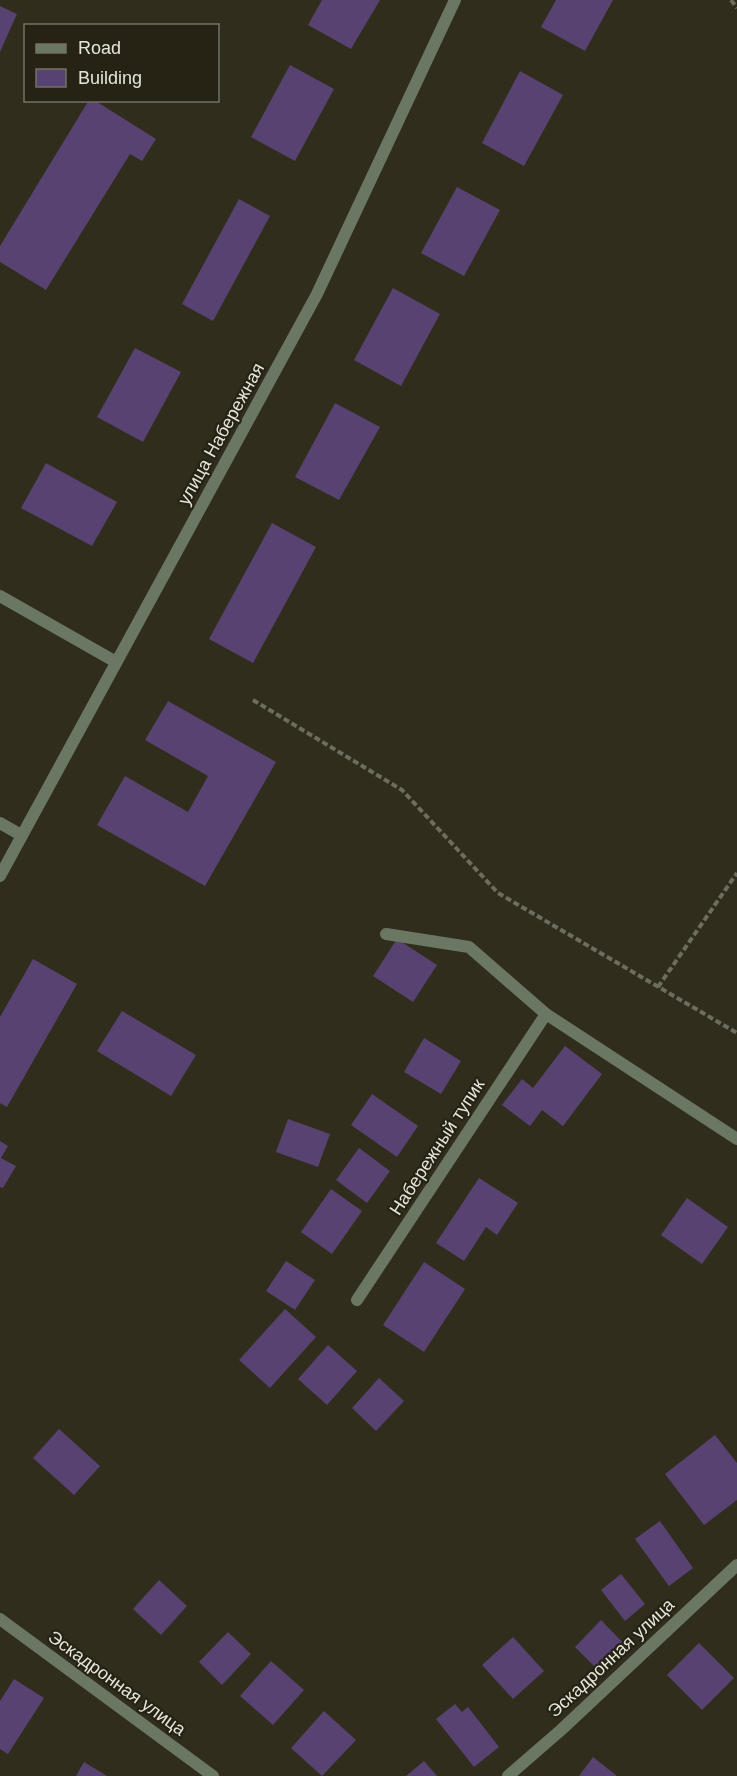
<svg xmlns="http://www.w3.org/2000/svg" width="737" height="1776" viewBox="0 0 737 1776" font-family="Arial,sans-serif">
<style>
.building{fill:#584271}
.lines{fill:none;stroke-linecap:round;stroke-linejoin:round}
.path{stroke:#6e6c5e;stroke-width:4;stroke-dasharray:6 3;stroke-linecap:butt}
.minor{stroke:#6a7762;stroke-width:12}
.labels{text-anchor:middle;stroke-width:4.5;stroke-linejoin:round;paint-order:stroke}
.street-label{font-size:18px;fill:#e6e5db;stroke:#262314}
</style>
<rect width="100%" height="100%" fill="#302d1d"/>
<path class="building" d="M322,0H380L351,49L308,25Z
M556,0H613L585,51L541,27Z
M0,6L17,14L0,52Z
M290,65L334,89L295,161L251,137Z
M520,71L563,95L524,166L482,143Z
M89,100H94L156,139L142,161L130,154L46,290L0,262V246Z
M457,187L500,210L464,276L421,253Z
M239,199L270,216L213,321L182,304Z
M393,288L440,314L401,386L354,360Z
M135,348L181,372L143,442L97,417Z
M335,403L380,427L339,500L295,477Z
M46,463L117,502L92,546L21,508Z
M272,523L316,547L253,663L209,639Z
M168,701L276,762L205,886L97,825L125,776L188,812L208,776L145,740Z
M397,939L437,965L413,1002L373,976Z
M33,959L77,984L7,1107L0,1103V1017Z
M122,1011L196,1055L171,1096L97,1051Z
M424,1038L461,1061L441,1094L404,1072Z
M565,1046L602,1074L563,1126L542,1110L530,1126L502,1105L522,1079L533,1088Z
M372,1094L418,1126L397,1157L351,1125Z
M288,1119L330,1134L318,1167L276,1152Z
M0,1141L8,1146L1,1158L16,1166L3,1188L0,1187Z
M359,1148L390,1171L367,1203L336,1180Z
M479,1178L518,1203L497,1235L486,1227L464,1261L436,1243Z
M331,1189L362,1211L332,1254L301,1232Z
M687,1198L728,1227L702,1264L661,1235Z
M286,1261L315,1280L295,1310L266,1291Z
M424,1262L465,1289L424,1352L383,1325Z
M285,1309L316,1337L270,1388L239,1360Z
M328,1345L357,1371L327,1405L298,1379Z
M379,1378L404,1401L376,1431L352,1408Z
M59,1429L100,1466L74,1495L33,1458Z
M715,1435L737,1463V1500L704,1525L665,1474Z
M660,1521L693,1568L669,1586L635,1539Z
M621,1574L645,1604L625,1621L601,1590Z
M159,1580L187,1606L161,1635L133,1609Z
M601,1620L627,1647L601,1673L575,1647Z
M228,1632L251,1654L222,1685L199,1662Z
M513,1637L544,1671L513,1699L482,1665Z
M699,1643L734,1678L702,1710L667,1675Z
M271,1661L304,1690L273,1725L240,1696Z
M14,1679L44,1698L8,1754L0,1749V1701Z
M455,1704L462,1712L468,1707L499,1747L474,1767L436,1719Z
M324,1711L356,1740L322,1776L291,1748Z
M593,1757L617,1776H579Z
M424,1761L437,1776H406Z
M84,1762L107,1776H76Z"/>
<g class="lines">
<path class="path" d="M731,0L737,8
M253,700L402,790L498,893L737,1033
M658,987L737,873"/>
<path class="minor" d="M0,596L116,662
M0,823L21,835
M0,876L317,294L455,0
M386,934L469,947L546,1014L737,1139
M357,1300L546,1014
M0,1619L213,1776
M508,1776L561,1730L737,1565"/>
</g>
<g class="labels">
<g class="street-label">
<text transform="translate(221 434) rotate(-61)" y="6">улица Набережная</text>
<text transform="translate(437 1147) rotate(-57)" y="6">Набережный тупик</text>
<text transform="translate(611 1658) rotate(-43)" y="6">Эскадронная улица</text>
<text transform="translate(117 1683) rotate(36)" y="6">Эскадронная улица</text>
</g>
</g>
<rect x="24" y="24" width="195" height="78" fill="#262314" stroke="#737164" stroke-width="1.5"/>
<rect x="36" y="44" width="30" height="9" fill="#6a7762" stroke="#737164" stroke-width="1.5"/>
<text x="78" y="54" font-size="18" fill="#e6e5db">Road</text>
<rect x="36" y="69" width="30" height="18" fill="#584271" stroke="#737164" stroke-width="1.5"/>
<text x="78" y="84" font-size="18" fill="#e6e5db">Building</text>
</svg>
